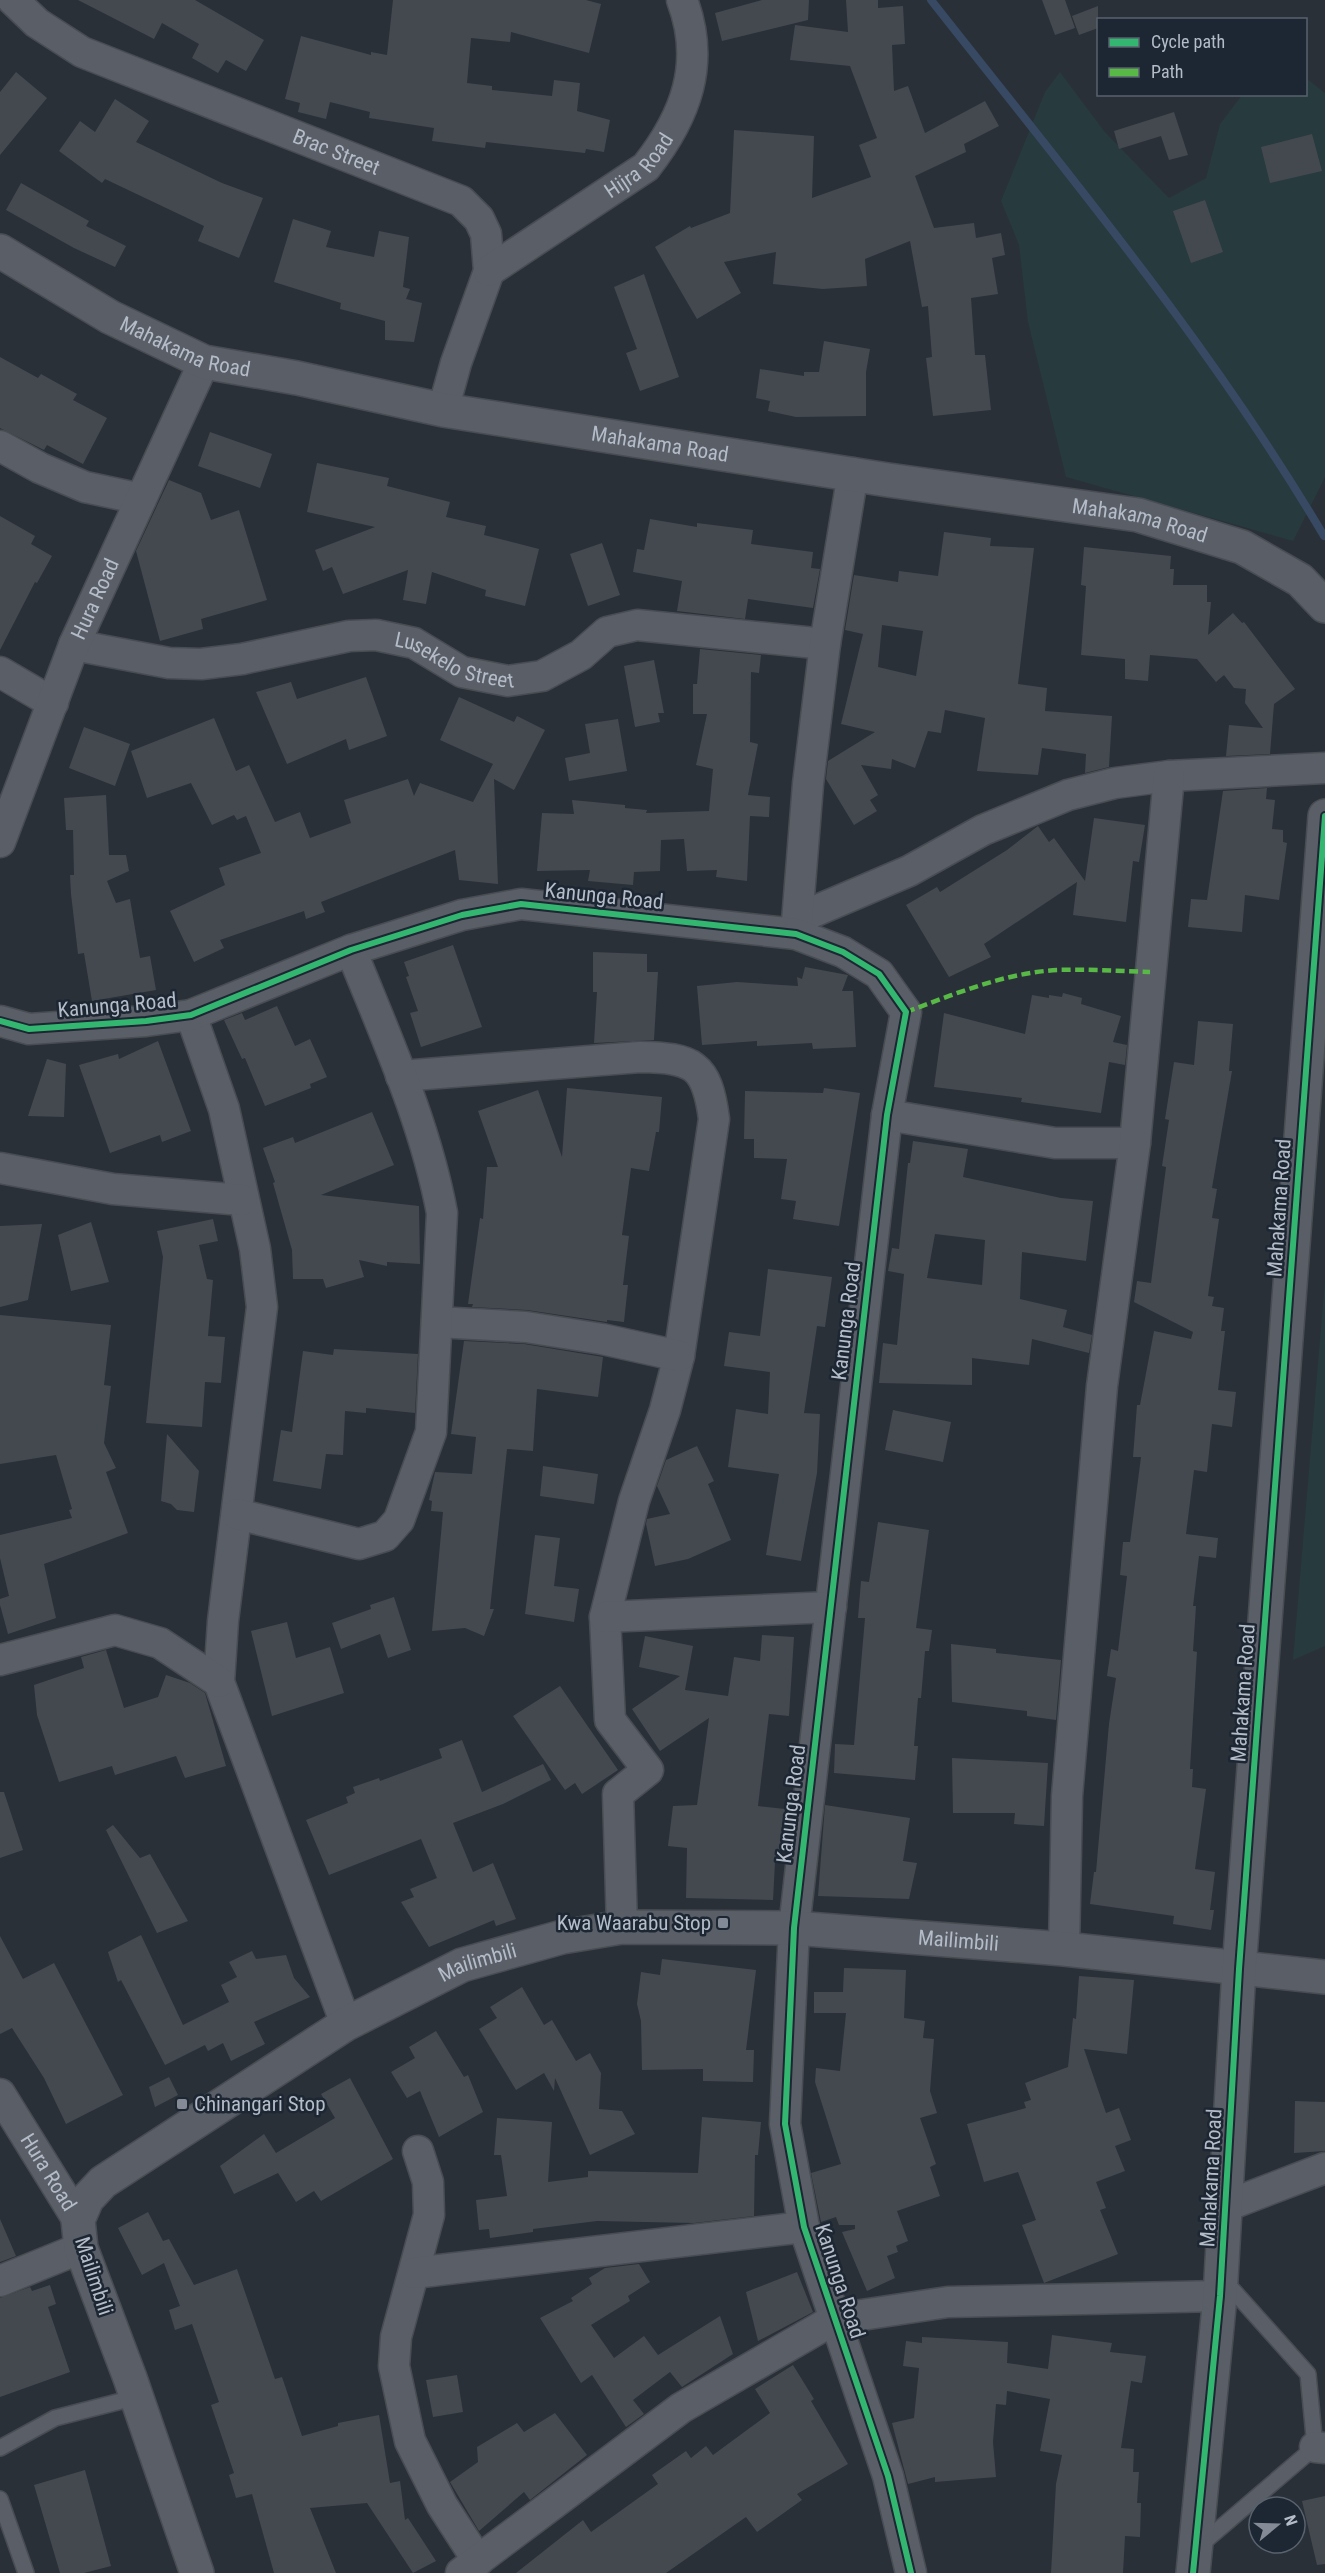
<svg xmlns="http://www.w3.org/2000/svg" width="1325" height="2573" viewBox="0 0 1325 2573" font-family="'Roboto Condensed',sans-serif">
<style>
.green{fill:#273a3e}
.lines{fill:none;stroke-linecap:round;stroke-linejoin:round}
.stream{stroke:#384963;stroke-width:8}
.building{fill:#444950;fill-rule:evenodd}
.service-casing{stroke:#484c53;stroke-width:18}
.minor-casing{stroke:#484c53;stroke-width:33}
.tertiary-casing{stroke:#484c53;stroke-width:36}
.service{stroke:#5a5e66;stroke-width:15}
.minor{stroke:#5a5e66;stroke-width:30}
.tertiary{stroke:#5a5e66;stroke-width:33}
.quiet{stroke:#58b947;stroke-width:4.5;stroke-dasharray:9 4.5;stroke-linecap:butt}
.cycleway-casing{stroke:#1d2633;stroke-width:10}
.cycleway{stroke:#33b770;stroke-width:6}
.poi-dot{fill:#848b96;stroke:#1d2633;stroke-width:2}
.labels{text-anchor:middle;stroke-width:5;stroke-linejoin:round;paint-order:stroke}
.street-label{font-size:21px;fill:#b4bcc9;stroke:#1d2633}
.poi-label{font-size:21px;fill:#b4bcc9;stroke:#1d2633;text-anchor:end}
</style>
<rect width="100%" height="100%" fill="#2a3038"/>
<path class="green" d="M1060,72L1104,131L1169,198L1206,178L1220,124L1242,95L1306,94V78L1325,93V477L1293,541L1066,477L1028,322L1019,245L1001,201L1045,92Z
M1325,1280V1646L1293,1660Z"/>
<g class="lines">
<path class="stream" d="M931,0C1068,174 1211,345 1324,536"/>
</g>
<path class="building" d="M78,0H195L264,40L246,71L226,60L218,73L192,58L199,44L162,23L154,39Z
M393,0H586L601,4L589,53L511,32L510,42L471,38L467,83L492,86V90L552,96L554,80L580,83L577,111L610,120L604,152L586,149L585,153L486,142L485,148L432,141L434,128L369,118L370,112L330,102L326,119L298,112L300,103L285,99L301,36L371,55V52L387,55Z
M762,0H809L808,20L722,41L715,13Z
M846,0H878V8L903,6L905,44L892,45L894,91L908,86L925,133L985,101L999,126L964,144L966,152L915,176L934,228L974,223L976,238L1001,233L1005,255L992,258L998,294L971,298L975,355H985L991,410L933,416L926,358L932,357L928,306L922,307L910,241L865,259L867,286L823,289L773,284L776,252L724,262L741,293L697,319L655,247L690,226L691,228L730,213L734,130L814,136L812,198L871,177L859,145L877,138L850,66L790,60L795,25L848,32Z
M1042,0H1065L1075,28L1055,35Z
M1098,6V28L1079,35L1072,16Z
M16,72L47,98L0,155V92Z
M115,99L149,121L136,142L222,183L263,198L239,258L198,241L204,226L105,179L102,183L59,151L80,121L95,132Z
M1174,112L1188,155L1169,160L1161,136L1119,149L1114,131Z
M1312,134L1322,171L1270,183L1261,147Z
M21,183L89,221L86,226L126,246L115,267L74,248L6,210Z
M1205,200L1223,252L1191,263L1173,211Z
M293,219L331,231L326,247L374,257L379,231L409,237L403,287L410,289L406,299L422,303L414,342L385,340V321L340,309L341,303L274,282Z
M644,274L679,377L640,391L626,353L637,349L614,287Z
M824,341L870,349L866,372V416L796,417L768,411L770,401L756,398L760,369L804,376V372H819Z
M0,357L38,378L41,374L77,394L73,400L107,418L83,464L47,445L44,450L0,428Z
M210,432L272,454L260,488L198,466Z
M317,463L389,478L387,486L450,502L446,517L486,526L484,535L539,549L525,606L485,596L486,590L432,572L426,604L403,600L408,570L343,594L332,567L323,571L315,550L375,527L307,512Z
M169,480L201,493L211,520L239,510L267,600L201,619L203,629L160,641L136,551Z
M0,516L35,536L31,544L52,556L37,583L35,582L0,650Z
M650,519L697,527V523L753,530L751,544L813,552L811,568L820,569L813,608L748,599L745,619L677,611L682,581L633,572L637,549L644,550Z
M944,532L991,538L990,546L1034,548L1018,684L1047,688L1045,711L1112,716L1109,767L1085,773L1086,754L1042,748L1038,775L977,771L985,718L945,710L941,733L928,731L915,768L892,759L891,769L861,765L878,795L870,800L877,811L854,825L826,779L828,761L875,732L841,724L863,634L845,630L854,575L898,582L899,571L938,576ZM882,625L923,631L916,676L878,667Z
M602,543L620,595L588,606L570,554Z
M1084,547L1171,556L1170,569H1174L1173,585H1207V602H1211L1208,635L1233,613L1242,623L1244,622L1295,689L1274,704L1270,754L1226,756L1229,725L1263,728L1245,703L1246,689L1234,688L1224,675L1216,682L1197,659L1150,655L1148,681L1125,679V659L1081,655L1086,586L1081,585Z
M700,649L761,655L759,673L751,672L750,742L758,744L748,795L770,797L769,817L750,816L747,881L716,877L717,870L687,871L684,839L661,840L660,871L634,872L633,885L588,881L590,870L537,871L542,813L574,814L572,800L625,805V808L647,810L646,813L709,811L713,769L696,765L707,714H693V684H697Z
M654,660L664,713H658L660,722L635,727L624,666Z
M366,677L387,736L349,750L346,739L287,764L256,692L291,682L297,699Z
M459,697L514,722L517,716L545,730L514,790L494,779L498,884L459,880L455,850L321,902L325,912L306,919L304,911L220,940L224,948L194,962L170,911L225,885L219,868L261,853L246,816L237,820L234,815L212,825L191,783L147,798L131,751L214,718L236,771L249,765L275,822L300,812L310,838L351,823L344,800L408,779L414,796L420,783L473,802L493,764L440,740Z
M618,719L627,771L569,781L565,758L590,753L585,724Z
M84,727L130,744L115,786L69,768Z
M1267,788L1266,799L1275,800L1272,829L1283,830V842L1287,843L1279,900L1245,895L1242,932L1188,927L1191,899L1207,900L1223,791Z
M106,795L109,855H126L129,871L107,881L116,903L130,899L140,958L150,956L156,990L92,1001L84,953L78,954L71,894L70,875H74L73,830H66L64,798Z
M1094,818L1145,825L1139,862L1133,861L1126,922L1073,915L1077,882L984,944L991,957L949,977L906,905L937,887L940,892L1007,850L1038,826L1049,842L1054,838L1085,881Z
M453,945L482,1027L421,1047L410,1013L418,1011L406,977L409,976L404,962Z
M593,952L647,954V972H658L654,1040L594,1043L597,992H593Z
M805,967L848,975L842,991H853L856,1047L813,1049L812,1043L757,1046V1041L702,1045L697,986L737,982L798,986L797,977L802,979Z
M1063,993L1082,998L1081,1004L1121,1016L1113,1042L1127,1045L1125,1065L1109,1062L1101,1113L1021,1102L1022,1098L934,1087L944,1013L1025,1034L1032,995L1049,998V995L1062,997Z
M277,1006L295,1046L310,1039L327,1077L310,1084L311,1088L265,1106L245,1058L242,1059L224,1020L242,1013L245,1020Z
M1198,1021L1233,1024L1229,1071H1232L1212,1188L1217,1189L1212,1218L1219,1219L1208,1296L1214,1297L1212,1306L1224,1308L1221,1331H1225L1218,1390L1236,1392L1232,1427L1212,1424L1207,1472L1194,1470L1186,1534L1218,1538L1216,1558L1199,1556L1193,1606H1196L1193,1651L1197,1652L1190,1769H1193L1192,1787L1206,1789L1195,1869L1215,1872L1210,1910H1214L1211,1930L1173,1924L1174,1916L1090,1904L1094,1872H1096L1109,1724L1116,1678L1107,1676L1111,1649L1118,1651L1127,1576L1120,1575L1123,1542H1130L1141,1457H1133L1137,1405H1140L1154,1331L1191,1339L1193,1332L1134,1302L1137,1281L1151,1283L1166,1167L1162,1166L1169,1120L1165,1119L1174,1062L1194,1065Z
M158,1041L191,1131L162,1142L160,1135L110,1153L79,1065L118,1054L119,1059Z
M47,1059L66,1064L64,1117L28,1116Z
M567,1088L662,1097L659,1132H656L649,1171L631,1168L622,1235L629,1236L623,1285H628L624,1322L607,1320V1322L527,1310L472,1307L473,1304H468L480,1218L483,1219L487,1167H498L478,1111L538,1090L562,1157Z
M824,1088L860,1093L839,1226L793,1219L796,1201L781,1199L787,1159L754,1158V1139H744L745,1091L823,1093Z
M372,1112L394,1165L321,1195L419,1206L420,1264L387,1262V1266L359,1260L364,1277L326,1288L323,1279H293L292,1250L273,1183L275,1182L263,1148L293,1137L295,1143Z
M913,1141L968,1149L963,1177L1061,1198L1093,1201L1086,1261L1022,1252L1020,1299L1067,1310L1063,1327L1092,1335L1089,1353L1032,1339L1029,1365L972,1358V1385L879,1383L883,1343L897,1345L904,1274L888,1271L892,1248L899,1249L908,1163H910ZM935,1234L985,1240L982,1285L927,1278Z
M213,1219L218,1241L199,1245L207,1279L213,1280L208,1336L225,1337L221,1383L205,1382L202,1427L146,1423L163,1257L157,1231Z
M91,1222L109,1282L71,1291L58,1235Z
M42,1224L28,1300L0,1307V1226Z
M768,1269L832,1277L825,1327L817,1326L804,1413L820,1414L817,1473L801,1561L766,1555L779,1474L728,1467L736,1409L768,1414L770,1372L724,1366L729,1332L760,1336Z
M0,1315L111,1325L104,1385L111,1386L104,1443L116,1468L106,1472L128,1533L44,1564L56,1618L8,1634L0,1605V1599L9,1596L0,1558V1535L72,1518L69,1510L72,1509L56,1455L0,1464Z
M464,1341L524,1344L603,1357L598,1397L537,1389L533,1451L507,1449L490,1609H494L484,1636L465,1628L432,1631L443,1512L431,1511L432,1501L429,1500L435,1472L472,1474L476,1437L451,1434Z
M334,1349L418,1354L415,1413L366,1408V1413L345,1411L343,1455L326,1454L321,1489L273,1481L281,1430L292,1432L303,1351L333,1355Z
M893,1410L951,1422L943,1462L885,1450Z
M167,1434L199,1471L194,1512L177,1510L171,1504L161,1501Z
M697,1446L714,1481L708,1484L731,1540L688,1559L655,1566L646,1524L647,1519L670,1514L657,1486L666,1460Z
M543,1466L598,1474L594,1504L540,1496Z
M878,1522L929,1530L916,1628L932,1630L929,1651H925L921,1698H918L914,1746H918L915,1780L834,1773L835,1744L854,1745L865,1618H858L861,1581L869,1582Z
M535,1535L560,1538L554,1586L579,1589L574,1622L525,1614Z
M394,1597L411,1650L388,1658L380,1634L341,1649L332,1623L371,1609L370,1605Z
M287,1622L296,1658L330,1647L344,1693L272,1716L251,1631Z
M762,1635L794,1637L789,1716L769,1714L758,1806L785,1809L780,1855L777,1862H775L773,1900L686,1898L687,1848L668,1846L673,1806L697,1805L709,1718L660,1751L632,1709L680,1676L639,1667L645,1636L693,1646L685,1690L728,1696L734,1657L760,1661Z
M951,1644L996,1649V1653L1061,1660L1056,1720L1027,1716V1711L952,1702Z
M106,1650L124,1708L158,1697L166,1675L190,1683L205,1693L226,1766L185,1778L176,1756L115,1775L112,1766L59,1782L37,1715L34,1685L84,1668L81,1657Z
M560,1686L618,1770L582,1794L575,1783L565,1790L513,1716Z
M462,1740L482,1792L543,1764L551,1780L503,1804L453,1823L473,1872L493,1863L516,1919L496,1926L494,1920L429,1947L401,1902L414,1897L410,1889L437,1878L421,1839L329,1875L306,1820L348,1803L346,1797L355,1793L353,1787L379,1778L380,1781L442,1758L439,1749Z
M952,1758L1048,1763L1044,1826L1014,1824L1015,1813H953Z
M0,1792H4L23,1850L0,1858Z
M825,1805L910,1818L903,1861L917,1863L909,1899L818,1896Z
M113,1825L140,1858L150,1854L188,1921L157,1933L106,1830Z
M141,1935L183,2025L229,2002L221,1985L237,1977L229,1962L252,1951L256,1959L286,1955L294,1978L310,1997L254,2022L265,2044L231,2061L223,2043L208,2051L205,2045L165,2065L121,1980L118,1982L108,1952Z
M0,1936L23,1979L54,1963L123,2095L66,2124L44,2078L12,2028L0,2034Z
M662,1959L756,1970L746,2050H754L753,2082L703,2081V2069L642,2070L641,2021L637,2004L641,1972L660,1975Z
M844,1968L906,1970L904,2018L925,2021L923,2038L934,2039L930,2091L937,2113L920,2118L936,2164L930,2167L940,2196L897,2211L908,2241L896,2246L898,2252L887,2256L895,2278L867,2291L842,2232L855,2229V2225H839L836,2217L821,2222L811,2173L841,2164L815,2082L816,2068L840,2071L846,2013H814V1992H843Z
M1079,1976L1134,1980L1127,2054L1084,2049L1106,2113L1119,2108L1131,2140L1115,2146L1125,2171L1096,2182L1106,2208L1100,2210L1118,2254L1044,2283L1022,2225L1036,2220L1018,2172L984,2182L967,2124L1026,2108L1024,2102L1031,2100L1025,2083L1068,2067L1073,2018L1076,2019Z
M522,1987L544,2025L552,2020L576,2061L590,2053L601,2073L599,2109L622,2111L635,2134L590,2155L555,2078L554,2091L544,2073L516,2090L479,2029L497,2018L490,2007Z
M436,2031L464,2077L468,2075L483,2112L439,2137L420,2091L407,2098L391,2072L415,2058L409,2047Z
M169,2077L178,2095L155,2107L149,2087Z
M350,2078L393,2159L321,2201L314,2191L296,2202L278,2173L234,2194L220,2166L264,2134L276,2153L335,2118L321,2094Z
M1295,2101L1325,2102V2151L1294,2153Z
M702,2117L761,2122L758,2155H755L754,2216L694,2223L597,2221L533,2229V2232L490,2238L489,2229L479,2230L476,2200L507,2196L501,2155H494L497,2118L552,2122L548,2182L588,2177V2171L698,2173Z
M148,2212L163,2241L169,2239L194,2285L237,2269L275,2379L282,2377L302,2436L338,2426V2423L379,2415L390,2483L400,2481L405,2520L408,2518L436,2561L413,2573L367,2503L310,2508L336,2573H274L252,2494L236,2498L229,2475L234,2473L211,2405L219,2402L192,2324L175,2330L169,2310L180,2306L164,2263L142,2275L118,2228Z
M0,2219L16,2256L0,2262Z
M639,2264L650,2282L628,2296L630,2301L591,2325L614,2358L644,2336L658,2355L720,2316L733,2354L682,2387L670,2372L633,2400L644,2414L626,2427L592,2375L581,2383L540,2318L573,2301L571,2298L592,2284L589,2278L605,2268Z
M797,2272L813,2312L758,2341L746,2292Z
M50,2285L56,2304L48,2307L70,2372L0,2397V2298L30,2287L32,2291Z
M1052,2335L1112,2343L1110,2352L1146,2356L1142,2383L1131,2381L1121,2448L1134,2449L1133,2472H1139L1137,2503H1141L1140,2537L1125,2536L1123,2573H1051L1056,2484L1062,2455L1040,2451L1050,2399L1007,2391L1006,2405L996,2404L993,2442L996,2477L935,2482V2477L908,2484L892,2423L914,2418L919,2368L903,2366L906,2341L922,2343V2337L1008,2342L1007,2363L1048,2369Z
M793,2365L814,2399L811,2401L848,2464L797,2494L802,2500L757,2532L746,2517L666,2573H516L583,2520L591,2532L658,2484L652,2475L686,2451L691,2458L706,2446L713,2455L770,2413L755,2389Z
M457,2375L463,2412L433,2417L426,2380Z
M555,2413L587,2455L530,2500L524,2492L479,2531L450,2482L478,2462L477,2447L517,2423L524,2432Z
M85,2470L111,2566L84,2573H60L34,2485Z
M1325,2496V2564L1317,2565L1302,2501Z"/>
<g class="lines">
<g class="service-casing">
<path id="service" d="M0,2448L55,2418L137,2397
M0,2499L26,2573
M1198,2547L1315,2447L1308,2374L1223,2279"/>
</g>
<g class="minor-casing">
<g id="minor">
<path id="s1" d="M13,0L37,23L82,52L461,201L479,219L486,234L489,271L456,363L443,410"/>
<path id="s2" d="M489,271L646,167C686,116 706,63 682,0"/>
<path d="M0,446L40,468L85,487L141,499"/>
<path id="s3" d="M74,645L169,663L201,664L242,659L349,636L376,635L414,643L462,672L508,681L542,676L581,655L607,632L637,625L825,644"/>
<path d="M0,672L53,703"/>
<path id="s4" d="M0,842L74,645L204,362"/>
<path d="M799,918L909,871L983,830L1068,795L1115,783L1169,776L1325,768"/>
<path d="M796,934L808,784L825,644L853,473"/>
<path d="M191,1015L224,1109L255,1249L262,1307L223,1621L219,1682L346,2024"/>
<path d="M0,1021L29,1029L146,1021L191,1015L351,950L462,915L521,904L796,934L843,952L879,974L906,1012L887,1115L794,1928L785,2124L804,2227L888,2476L911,2573"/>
<path d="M401,1076L640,1057C693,1058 707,1064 714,1119L679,1356L665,1410L634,1501L605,1617L610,1720L648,1770L618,1794L622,1927"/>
<path d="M887,1115L1055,1143H1135"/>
<path d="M0,1168L113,1189L242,1200"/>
<path d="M437,1322L526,1327L602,1339L679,1356"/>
<path d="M237,1514L359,1544L385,1536L399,1520L431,1432L442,1213C425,1122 385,1035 351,950"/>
<path d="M605,1617L831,1607"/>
<path d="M0,1660L115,1630L160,1643L219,1682"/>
<path d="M1064,1949L1067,1796L1102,1386L1135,1143L1169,776"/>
<path id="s5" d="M0,2094L78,2220"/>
<path d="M418,2151L428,2182L429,2215L396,2337L394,2366L410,2441L442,2505L478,2561"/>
<path d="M1226,2206L1325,2168"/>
<path d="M414,2273L804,2227"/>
<path d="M0,2281L81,2248"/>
<path d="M1315,2447L1325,2448"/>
<path d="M461,2573L681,2408L835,2319L948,2302L1220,2296"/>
</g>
</g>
<g class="tertiary-casing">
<g id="tertiary">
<path id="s6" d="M0,251L110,317L204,362L297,378L443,410L888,480L1138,515L1242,547L1300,580L1325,606"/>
<path id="s7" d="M197,2573L130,2378L81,2248L78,2220L87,2199L103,2182L346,2024L462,1965L562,1937L622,1927L794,1928L1064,1949L1325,1977"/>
<path d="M1193,2573L1220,2296L1239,1969L1325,816"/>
</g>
</g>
<use href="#service" class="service"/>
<use href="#minor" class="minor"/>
<use href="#tertiary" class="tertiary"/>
<path class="quiet" d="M906,1012C955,994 1004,973 1057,970C1088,969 1119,971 1150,972"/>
<g class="cycleway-casing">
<path id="cycleway" d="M0,1021L29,1029L146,1021L191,1015L351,950L462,915L521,904L796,934L843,952L879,974L906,1012L887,1115L794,1928L785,2124L804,2227L888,2476L911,2573
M1193,2573L1220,2296L1239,1969L1325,816"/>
</g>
<use href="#cycleway" class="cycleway"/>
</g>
<g class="poi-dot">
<rect x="717" y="1917" width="12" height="12" rx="3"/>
<rect x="176" y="2098" width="12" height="12" rx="3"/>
</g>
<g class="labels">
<g class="street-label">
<text dy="7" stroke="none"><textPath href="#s1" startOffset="360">Brac Street</textPath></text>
<text dy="7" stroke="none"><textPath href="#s2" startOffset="184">Hijra Road</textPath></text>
<text dy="7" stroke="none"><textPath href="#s6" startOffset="210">Mahakama Road</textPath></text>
<text dy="7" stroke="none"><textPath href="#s6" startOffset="696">Mahakama Road</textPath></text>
<text dy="7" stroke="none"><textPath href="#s6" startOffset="1182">Mahakama Road</textPath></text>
<text dy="7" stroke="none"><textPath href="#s4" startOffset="261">Hura Road</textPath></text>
<text dy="7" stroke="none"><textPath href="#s3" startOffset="390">Lusekelo Street</textPath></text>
<text transform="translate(604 896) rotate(6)" y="7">Kanunga Road</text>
<text transform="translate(117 1005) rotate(-5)" y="7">Kanunga Road</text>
<text transform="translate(1279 1208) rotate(-86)" y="7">Mahakama Road</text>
<text transform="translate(846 1321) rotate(-83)" y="7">Kanunga Road</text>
<text transform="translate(1243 1693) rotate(-86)" y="7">Mahakama Road</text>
<text transform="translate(791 1804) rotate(-83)" y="7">Kanunga Road</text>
<text dy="7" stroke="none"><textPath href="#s7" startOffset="1341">Mailimbili</textPath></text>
<text dy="7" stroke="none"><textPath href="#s7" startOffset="855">Mailimbili</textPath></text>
<text dy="7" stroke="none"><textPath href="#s5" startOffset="92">Hura Road</textPath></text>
<text transform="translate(1211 2178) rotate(-87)" y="7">Mahakama Road</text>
<text transform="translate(94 2276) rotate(72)" y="7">Mailimbili</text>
<text transform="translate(840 2281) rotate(72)" y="7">Kanunga Road</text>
</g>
<g class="poi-label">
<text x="711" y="1930">Kwa Waarabu Stop</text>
<text x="194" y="2111" text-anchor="start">Chinangari Stop</text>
</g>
</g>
<rect x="1097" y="18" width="210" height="78" fill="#1d2633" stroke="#59626f" stroke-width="1.5"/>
<rect x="1109" y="38" width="30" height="9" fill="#33b770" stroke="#59626f" stroke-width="1.5"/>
<text x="1151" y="48" font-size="18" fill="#b4bcc9">Cycle path</text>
<rect x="1109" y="68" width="30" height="9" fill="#58b947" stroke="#59626f" stroke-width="1.5"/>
<text x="1151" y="78" font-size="18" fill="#b4bcc9">Path</text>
<g transform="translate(1277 2525) rotate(71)"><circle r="28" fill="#1d2633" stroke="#59626f" stroke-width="1.5"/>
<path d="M0-4.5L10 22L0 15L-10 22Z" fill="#848b96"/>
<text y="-9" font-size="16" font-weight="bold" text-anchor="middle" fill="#b4bcc9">N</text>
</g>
</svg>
